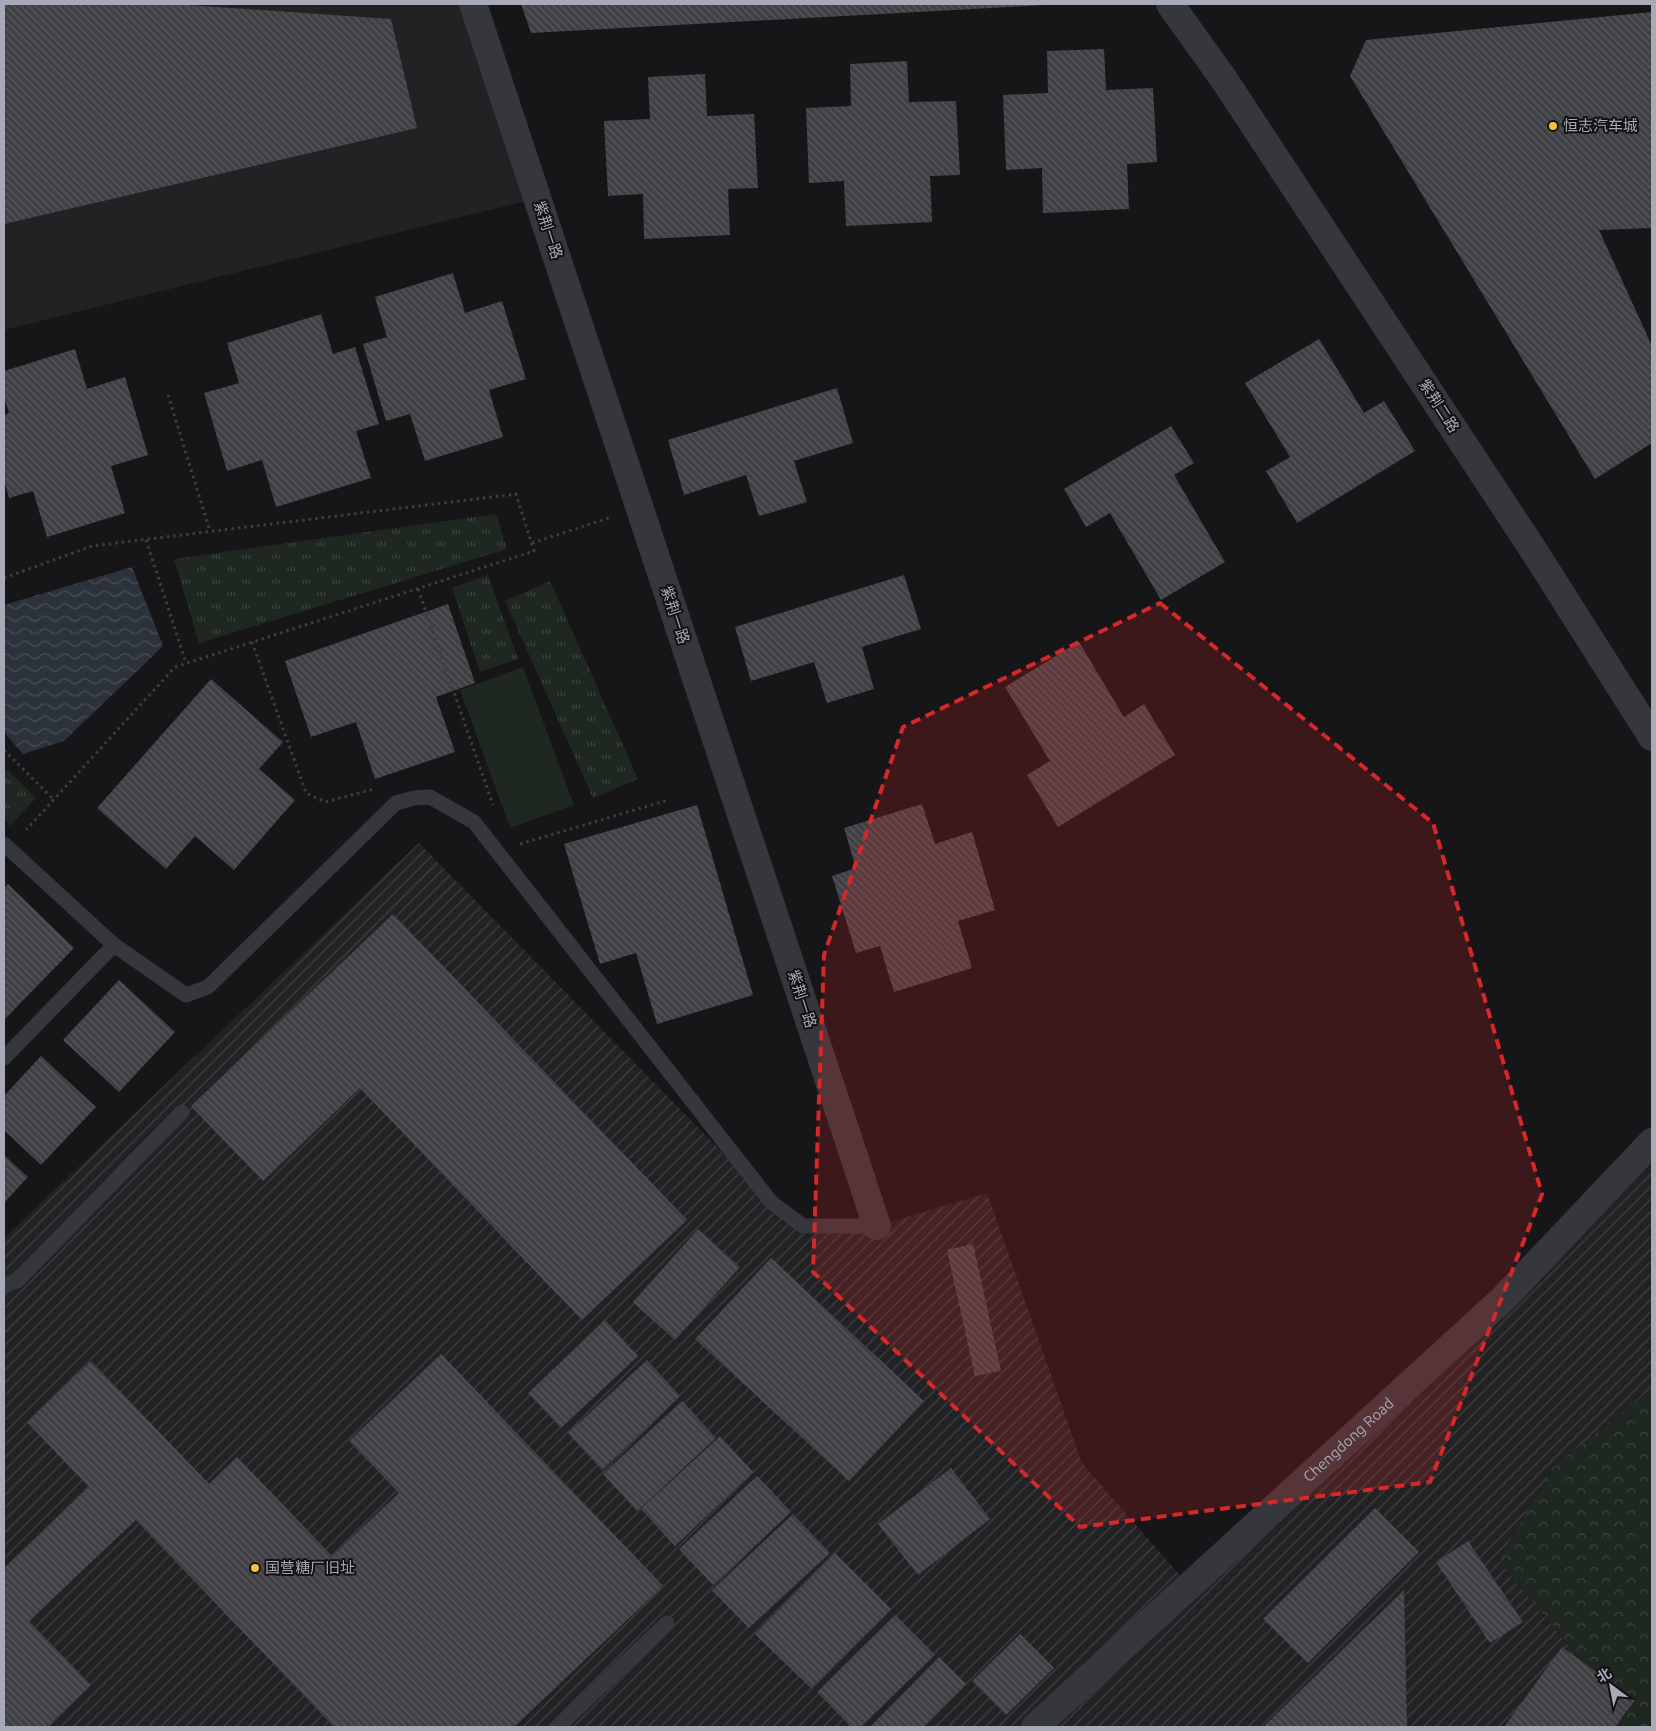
<svg xmlns="http://www.w3.org/2000/svg" width="1656" height="1731" viewBox="0 0 1656 1731" font-family="Ubuntu,'Noto Sans SC',sans-serif">
<style>
.built{fill:#222124}
.industrial{fill:url(#industrial-furrows)}
.grass{fill:url(#grass-tufts)}
.forest{fill:url(#forest-crowns)}
.garden{fill:#1f2721}
.water{fill:url(#water-waves)}
.building{fill:url(#building-back-hatch)}
.lines{fill:none;stroke-linecap:round;stroke-linejoin:round}
.path{stroke:#3c3e43;stroke-width:3;stroke-dasharray:2.5 4;stroke-linecap:butt}
.service{stroke:#36373c;stroke-width:15}
.minor{stroke:#36373c;stroke-width:28}
.marked{fill:#d62828;fill-opacity:0.2;stroke:#d62828;stroke-width:4;stroke-dasharray:10 6;stroke-linejoin:round}
.poi-dot{fill:#efc536;stroke:#111012;stroke-width:2}
.labels{text-anchor:middle;stroke-width:4;stroke-linejoin:round;paint-order:stroke}
.poi-label{font-size:15px;fill:#a7aab7;stroke:#111012;text-anchor:start}
.street-label{font-size:15px;fill:#a7aab7;stroke:#111012}
</style>
<defs>
<pattern id="industrial-furrows" width="10" height="10" patternUnits="userSpaceOnUse" patternTransform="scale(1.25)"><rect width="10" height="10" fill="#222124"/><path d="M-1 1l2-2M0 10L10 0M9 11l2-2" fill="none" stroke="#3f3f42"/></pattern>
<pattern id="grass-tufts" width="24" height="20" patternUnits="userSpaceOnUse" patternTransform="scale(1.25)"><rect width="24" height="20" fill="#1f2721"/><path d="M3 7l-1-3M5 7V3M7 7l1-3M15 17l-1-3M17 17v-4M19 17l1-3" fill="none" stroke="#3d443f"/></pattern>
<pattern id="forest-crowns" width="20" height="18" patternUnits="userSpaceOnUse" patternTransform="scale(1.25)"><rect width="20" height="18" fill="#1f2721"/><path d="M2 6a3 3 0 1 1 6 0M12 15a3 3 0 1 1 6 0" fill="none" stroke="#3d443f"/></pattern>
<pattern id="water-waves" width="16" height="10" patternUnits="userSpaceOnUse" patternTransform="scale(1.25)"><rect width="16" height="10" fill="#2c323b"/><path d="M0 5q4-4 8 0t8 0" fill="none" stroke="#484d55"/></pattern>
<pattern id="building-back-hatch" width="6" height="6" patternUnits="userSpaceOnUse" patternTransform="scale(1.25)"><rect width="6" height="6" fill="#403f44"/><path d="M-1 5l2 2M0 0l6 6M5-1l2 2" fill="none" stroke="#59585d"/></pattern>
</defs>
<rect width="100%" height="100%" fill="#161517"/>
<path class="built" d="M4,4H473L538,198L4,330Z"/>
<path class="industrial" d="M419,843L771,1202L803,1226H877L987,1193L1082,1463L1190,1587L1652,1142V1389L1554,1466L1498,1560L1626,1715L1622,1727H4V1238Z"/>
<path class="grass" d="M496,514L507,549L199,643L174,559Z
M488,575L518,659L480,672L452,588Z
M550,581L638,779L593,798L505,601Z
M4,767L36,798L10,826L4,819Z"/>
<path class="forest" d="M1652,1389V1727H1622L1626,1714L1498,1560L1554,1466Z"/>
<path class="garden" d="M523,667L574,805L510,828L460,690Z"/>
<path class="water" d="M132,567L163,646L64,741L23,754L4,732V605Z"/>
<path class="building" d="M4,4H173L391,19L417,128L4,224Z
M521,4H1044V5L531,33Z
M1652,12V228L1599,230L1652,346V443L1595,479L1350,76L1366,40Z
M1104,49L1106,90L1153,88L1157,162L1127,164L1129,209L1043,213L1042,168L1006,170L1003,95L1048,93L1047,51Z
M907,61L909,102L956,101L960,175L930,176L932,222L846,226L844,181L809,183L806,108L851,106L850,64Z
M705,74L707,116L754,114L758,188L728,189L730,235L644,239L643,194L608,196L604,121L650,119L648,77Z
M453,273L465,313L502,301L526,379L489,390L503,437L425,461L410,414L386,421L363,344L387,337L375,297Z
M321,314L333,354L355,347L379,424L356,431L371,478L276,507L262,460L227,471L204,393L239,383L227,343Z
M1319,339L1364,413L1384,401L1415,451L1297,523L1266,471L1290,457L1245,383Z
M75,349L87,389L125,377L148,455L111,466L125,513L47,537L33,491L9,498L4,479V415L9,413L4,397V371Z
M837,388L853,443L794,461L807,502L759,516L746,475L684,495L668,440Z
M1171,426L1194,463L1174,475L1225,562L1161,600L1110,513L1086,527L1064,489Z
M904,575L921,629L862,647L874,689L827,703L814,662L751,681L735,627Z
M448,604L475,683L436,697L455,752L375,779L356,722L311,737L285,661Z
M1079,642L1124,717L1144,704L1175,755L1058,827L1027,775L1050,761L1005,687Z
M211,679L283,742L259,769L295,800L234,870L195,836L166,869L97,808Z
M922,804L935,844L972,832L995,910L958,921L972,968L894,992L880,946L856,953L832,876L856,868L844,828Z
M697,805L753,995L657,1024L636,953L600,964L564,844Z
M8,884L74,948L4,1020V888Z
M393,914L687,1220L582,1320L360,1088L263,1181L191,1106Z
M119,980L175,1032L119,1092L63,1040Z
M41,1056L96,1107L41,1165L4,1130V1096Z
M4,1155L28,1177L4,1203Z
M698,1229L740,1267L675,1340L633,1302Z
M973,1244L1001,1371L975,1376L947,1250Z
M771,1258L924,1401L849,1481L695,1339Z
M605,1320L638,1356L561,1428L528,1393Z
M441,1354L663,1586L514,1727H334L136,1520L29,1621L91,1685L49,1725L51,1727H4V1568L89,1487L27,1422L91,1361L209,1484L237,1457L332,1556L399,1493L349,1441Z
M647,1360L680,1396L602,1470L568,1433Z
M682,1401L716,1438L637,1511L603,1474Z
M720,1436L753,1472L675,1546L641,1509Z
M951,1468L990,1519L918,1575L878,1524Z
M757,1476L791,1512L713,1585L679,1549Z
M1375,1508L1419,1552L1308,1663L1263,1619Z
M793,1514L830,1553L749,1628L712,1590Z
M1468,1541L1523,1622L1490,1643L1436,1562Z
M835,1553L891,1609L811,1688L755,1634Z
M1404,1590L1407,1727H1263Z
M895,1615L935,1655L860,1727H851L817,1692Z
M1020,1634L1054,1668L1006,1715L972,1681Z
M1562,1647L1635,1700L1615,1727H1504Z
M939,1657L966,1684L923,1727H870Z"/>
<g class="lines">
<path class="path" d="M168,395L210,531
M146,540L186,663
M532,543L612,517
M4,578L92,546L516,494L534,551L175,667L26,830
M418,589L493,805
M252,642L306,793L325,802L374,789
M4,750L54,800
M520,844L668,800"/>
<path class="service" d="M4,844L114,945L186,995L208,987L396,803L414,798L430,797L474,822L771,1202L803,1226H877
M4,1058L114,945
M4,1285L17,1281L182,1112
M558,1727L667,1623"/>
<g class="minor">
<path d="M473,4L877,1226"/>
<path d="M1170,4L1223,78L1534,551L1652,737"/>
<path id="s1" d="M1035,1727L1504,1298L1652,1142"/>
</g>
</g>
<path class="marked" d="M1160,603L1433,823L1542,1194L1430,1482L1080,1527L813,1272L824,955L903,727Z"/>
<g class="poi-dot">
<circle cx="1553" cy="126" r="5"/>
<circle cx="255" cy="1568" r="5"/>
</g>
<g class="labels">
<g class="poi-label">
<text x="1563" y="131">恒志汽车城</text>
<text x="265" y="1573">国营糖厂旧址</text>
</g>
<g class="street-label">
<text transform="translate(548 230) rotate(72)" y="5">紫荆一路</text>
<text transform="translate(1439 406) rotate(57)" y="5">紫荆二路</text>
<text transform="translate(675 615) rotate(72)" y="5">紫荆一路</text>
<text transform="translate(802 999) rotate(72)" y="5">紫荆一路</text>
<text dy="5" stroke="none"><textPath href="#s1" startOffset="425">Chengdong Road</textPath></text>
</g>
</g>
<rect width="1656" height="1731" fill="none" stroke="#a7aab7" stroke-width="10"/>
<g transform="translate(1611 1686) rotate(328)" stroke="#111012" stroke-width="4" paint-order="stroke">
<path d="M0-4L9 19L0 12L-9 19Z" fill="#a7aab7"/>
<text y="-8" font-size="14" font-weight="bold" text-anchor="middle" fill="#a7aab7">北</text>
</g>
</svg>
